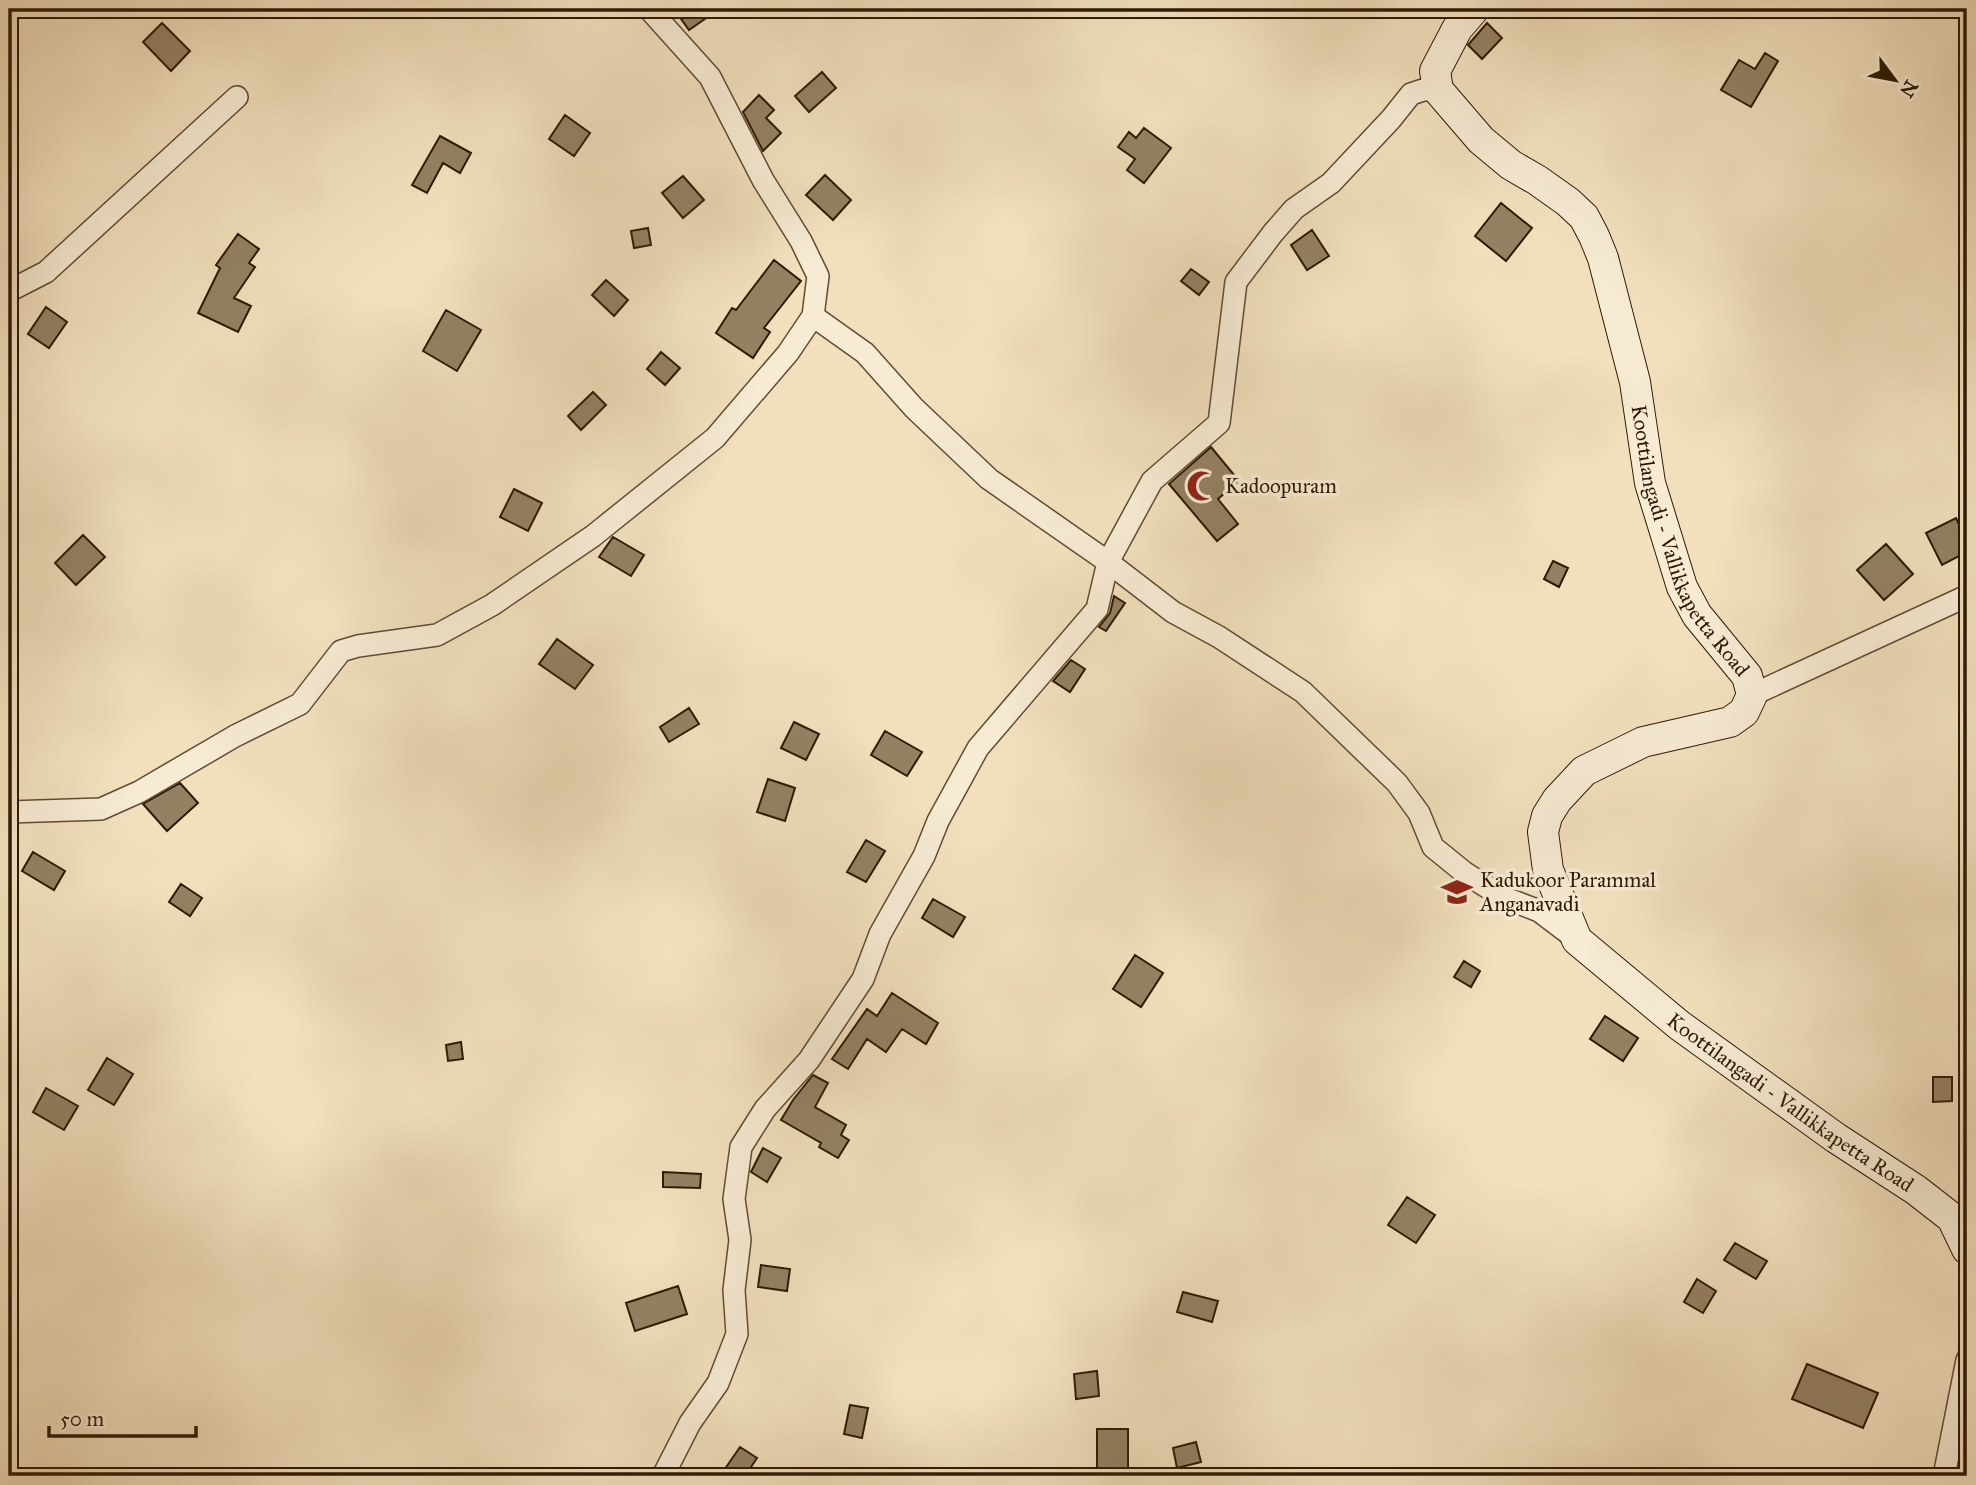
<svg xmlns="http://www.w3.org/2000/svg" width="1976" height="1485" viewBox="0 0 1976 1485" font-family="'IM FELL Great Primer',serif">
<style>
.building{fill:#948164;stroke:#2e1a03;stroke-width:2}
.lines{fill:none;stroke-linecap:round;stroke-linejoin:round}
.minor-casing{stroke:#5f4c32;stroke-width:24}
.secondary-casing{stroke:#2e1a03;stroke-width:32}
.minor{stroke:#f7ebd4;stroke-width:21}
.secondary{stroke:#f7ebd4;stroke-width:30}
.labels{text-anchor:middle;stroke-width:7;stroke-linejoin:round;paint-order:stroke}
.poi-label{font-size:21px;fill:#2e1a03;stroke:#f7ebd4;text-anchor:start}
.street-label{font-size:21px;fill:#2e1a03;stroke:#f7ebd4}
</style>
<rect width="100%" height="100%" fill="#f2e0bd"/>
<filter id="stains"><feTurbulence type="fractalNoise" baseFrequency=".00286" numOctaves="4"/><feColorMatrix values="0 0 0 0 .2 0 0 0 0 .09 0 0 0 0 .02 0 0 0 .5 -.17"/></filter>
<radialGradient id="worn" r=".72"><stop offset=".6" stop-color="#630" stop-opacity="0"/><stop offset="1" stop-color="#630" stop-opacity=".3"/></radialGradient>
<path class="building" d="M674,9H719L689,30Z
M162,23L190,51L171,71L143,42Z
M1487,23L1502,38L1482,59L1468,45Z
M1765,53L1778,61L1751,107L1721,90L1739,60L1755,69Z
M822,72L836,88L809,112L795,96Z
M759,95L774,110L766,118L781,133L763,151L743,112Z
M565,115L590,133L574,156L549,139Z
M1144,128L1171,148L1144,183L1127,170L1135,159L1118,147L1129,132L1136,138Z
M440,136L471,153L460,173L443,163L427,193L412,185Z
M825,175L851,200L833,220L806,195Z
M683,176L704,200L683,218L662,193Z
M1501,203L1532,228L1506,261L1475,236Z
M648,228L651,245L634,248L631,231Z
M1312,230L1329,256L1307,270L1291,245Z
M238,234L259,249L249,263L255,267L234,298L251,306L238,332L198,313L220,268L216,265Z
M774,260L801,281L764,328L770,332L753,358L716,333L732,308L736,310Z
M1191,269L1209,282L1199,295L1181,281Z
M606,280L628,300L614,316L592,295Z
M46,307L67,322L49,348L28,334Z
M446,310L481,330L457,371L423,351Z
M661,352L680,368L665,385L647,369Z
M593,392L606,405L581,430L568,416Z
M1211,447L1239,481L1218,499L1238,524L1217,541L1169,484Z
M514,489L542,503L528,531L500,517Z
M1956,518L1967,541V552L1942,565L1926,533Z
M83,535L105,557L76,585L55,563Z
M613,537L644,555L631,576L599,557Z
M1886,544L1913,574L1884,600L1857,570Z
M1553,561L1568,568L1559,587L1544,579Z
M1114,596L1125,603L1106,631L1099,627L1110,613Z
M557,639L593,665L575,689L539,664Z
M1071,660L1085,669L1070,692L1053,681Z
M689,708L699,724L669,742L660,727Z
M794,722L819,734L806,760L781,748Z
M885,731L922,752L907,776L871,755Z
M768,779L795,788L785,821L757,812Z
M180,783L198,803L167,831L143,804Z
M866,840L885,851L866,882L847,872Z
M33,852L65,871L54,890L22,871Z
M181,884L202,898L190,916L169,902Z
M933,899L965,917L953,937L922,918Z
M1135,955L1163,973L1141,1007L1113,989Z
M1464,961L1480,971L1471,987L1454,977Z
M892,993L938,1023L926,1044L902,1029L886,1052L867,1039L848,1069L832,1059L867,1009L877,1016Z
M1605,1016L1638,1038L1623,1061L1590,1039Z
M461,1042L463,1059L448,1061L446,1045Z
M107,1058L133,1074L114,1105L88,1090Z
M813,1075L828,1083L815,1107L846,1125L841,1135L849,1140L838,1158L819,1147L821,1143L781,1120L793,1100Z
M1933,1077H1952V1101L1933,1102Z
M46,1088L78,1106L64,1130L33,1112Z
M763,1148L781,1158L767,1182L751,1172Z
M663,1172L701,1174L700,1188L663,1187Z
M1407,1197L1435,1215L1416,1243L1388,1225Z
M1735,1243L1767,1261L1756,1279L1724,1260Z
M761,1265L790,1269L787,1291L758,1287Z
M1697,1279L1716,1291L1703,1313L1684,1302Z
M678,1286L687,1314L635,1331L626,1303Z
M1183,1292L1218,1301L1212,1322L1177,1312Z
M1807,1364L1878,1393L1863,1428L1792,1399Z
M1097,1371L1099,1396L1076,1399L1074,1374Z
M850,1405L868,1408L862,1438L844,1434Z
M1097,1429H1128V1475L1097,1474Z
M1196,1442L1201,1462L1177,1468L1173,1448Z
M740,1447L757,1458L745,1476H720Z"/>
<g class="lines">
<g class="minor-casing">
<path id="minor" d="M9,291L46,272L237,97
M813,316L865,353L914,408L989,479L1108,562L1152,481L1219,423L1236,282L1273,233L1294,209L1331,183L1391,119L1411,94L1423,90H1438
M1752,695L1967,596
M9,812L101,809L139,792L235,736L300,704L341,651L358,646L437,635L492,605L593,536L715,438L788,353L813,316L818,276L801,241L763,180L710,77L649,9
M663,1476L690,1423L718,1383L737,1334L734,1290L740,1240L734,1199L741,1147L765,1109L809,1060L863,979L880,934L924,856L938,821L978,748L1097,609L1108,562L1173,612L1219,637L1303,692L1397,783L1419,813L1433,847L1465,873L1503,897L1539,911L1576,939
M1944,1476L1967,1360"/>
</g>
<g class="secondary-casing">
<g id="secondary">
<path id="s1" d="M1474,9L1457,29L1435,71L1438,90L1481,140L1511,165L1537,180L1568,202L1584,217L1594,236L1603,258L1635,382L1650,483L1682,587L1697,615L1747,676L1752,695L1744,712L1730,722L1643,742L1584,771L1557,800L1547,816L1543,832L1548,870L1577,940L1679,1025L1836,1138L1916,1190L1952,1218L1967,1249"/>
</g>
</g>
<use href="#minor" class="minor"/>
<use href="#secondary" class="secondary"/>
</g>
<defs>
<g id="mosque-bare" transform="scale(2.415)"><path d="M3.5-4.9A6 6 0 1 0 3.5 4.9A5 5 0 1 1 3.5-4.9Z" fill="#8f2418" stroke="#f7ebd4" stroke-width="2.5" paint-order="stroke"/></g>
<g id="school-bare" transform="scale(2.415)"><path d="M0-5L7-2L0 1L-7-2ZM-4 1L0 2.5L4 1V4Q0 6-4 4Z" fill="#8f2418" stroke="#f7ebd4" stroke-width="2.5" paint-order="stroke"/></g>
</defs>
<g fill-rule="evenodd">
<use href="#mosque-bare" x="1202" y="486"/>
<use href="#school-bare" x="1457" y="892"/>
</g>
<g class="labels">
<g class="poi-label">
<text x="1225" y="493">Kadoopuram</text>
<text x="1480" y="887">Kadukoor Parammal<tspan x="1480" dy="24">Anganavadi</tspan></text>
</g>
<g class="street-label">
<text dy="7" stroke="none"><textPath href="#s1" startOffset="632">Koottilangadi - Vallikkapetta Road</textPath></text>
<text dy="7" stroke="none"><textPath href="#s1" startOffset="1451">Koottilangadi - Vallikkapetta Road</textPath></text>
</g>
</g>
<rect width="1976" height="1485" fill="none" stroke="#f2e0bd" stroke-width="35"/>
<rect x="10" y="10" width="1955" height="1464" fill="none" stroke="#2e1a03" stroke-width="3.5"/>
<rect x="18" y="18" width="1941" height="1450" fill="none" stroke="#2e1a03" stroke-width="2"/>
<g transform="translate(1895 80) rotate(122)" stroke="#f7ebd4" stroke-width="5" paint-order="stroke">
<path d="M0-5L12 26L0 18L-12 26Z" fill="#2e1a03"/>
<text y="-10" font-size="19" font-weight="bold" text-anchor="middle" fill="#2e1a03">N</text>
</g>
<path d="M49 1426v10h147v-10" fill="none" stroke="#2e1a03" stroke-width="3.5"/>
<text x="60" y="1426" font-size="21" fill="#2e1a03" stroke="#f7ebd4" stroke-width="5" paint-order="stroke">50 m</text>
<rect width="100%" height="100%" filter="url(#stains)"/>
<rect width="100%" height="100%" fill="url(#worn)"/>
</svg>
